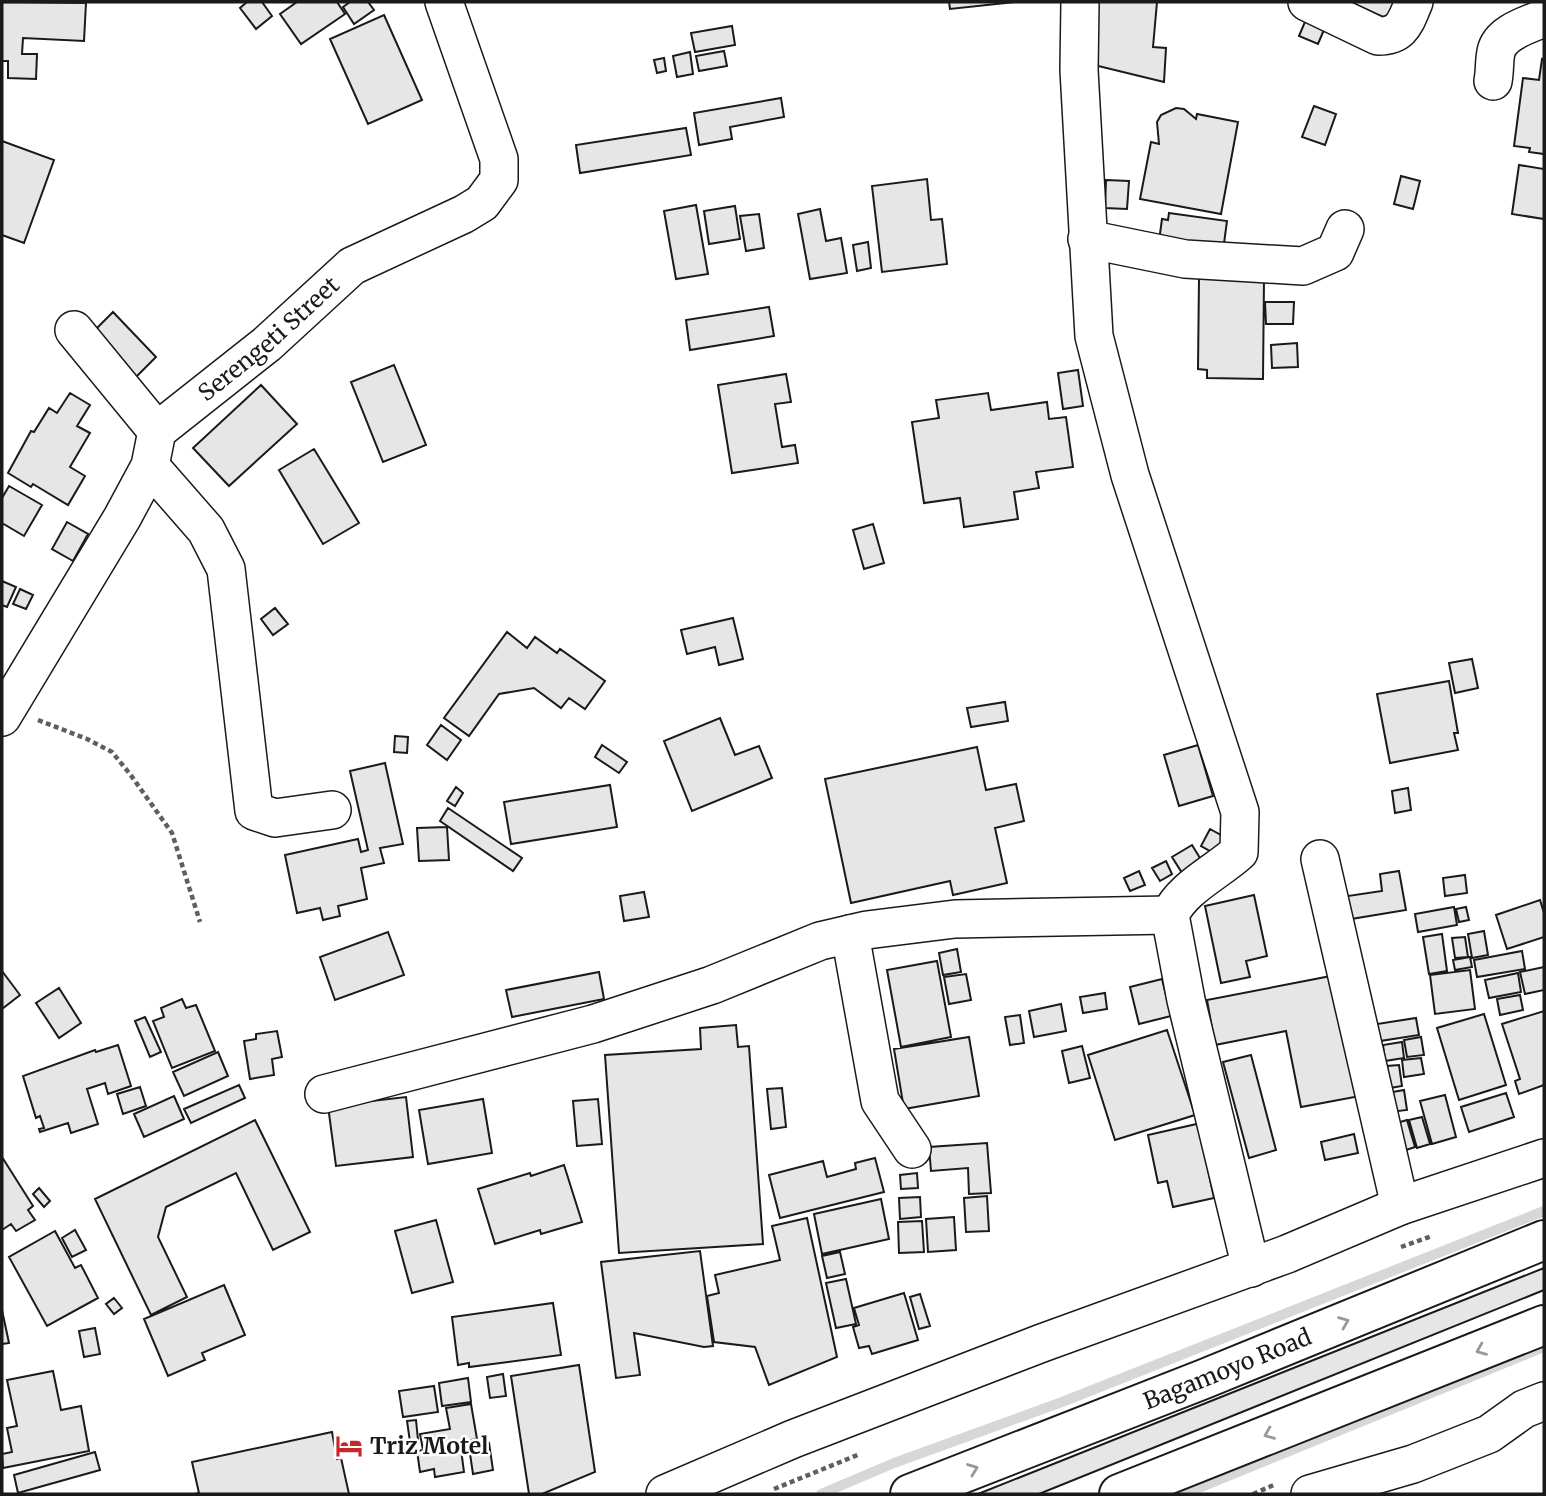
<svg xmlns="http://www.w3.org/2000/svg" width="1546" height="1496" viewBox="0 0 1546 1496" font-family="Merriweather,serif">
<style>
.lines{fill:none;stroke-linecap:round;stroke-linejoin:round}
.stream{stroke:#d7d7d7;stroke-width:10}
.building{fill:#e6e6e6;stroke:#1a1a1a;stroke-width:2}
.minor-casing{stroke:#1a1a1a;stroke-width:40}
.highway-casing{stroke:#1a1a1a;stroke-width:42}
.path{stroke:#5f5f5f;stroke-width:4.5;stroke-dasharray:5 3.5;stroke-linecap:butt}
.minor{stroke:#fff;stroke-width:37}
.highway{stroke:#fff;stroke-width:38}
.oneway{stroke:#989898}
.labels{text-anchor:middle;stroke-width:5;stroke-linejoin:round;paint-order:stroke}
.street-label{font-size:23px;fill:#1a1a1a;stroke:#fff}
.poi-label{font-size:23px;font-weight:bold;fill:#1a1a1a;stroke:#fff;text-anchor:start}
</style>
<rect width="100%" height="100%" fill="#fff"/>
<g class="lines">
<path class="stream" d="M821,1494L894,1463L1062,1402L1544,1211
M1184,1494L1544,1347"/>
</g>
<path class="building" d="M2,2L86,3L84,41L23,38L22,54H37L36,79L8,78V61H2Z
M247,2H262L272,16L256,29L240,8Z
M297,2H337L345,14L301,44L280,14Z
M350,2H368L374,10L354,24L343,7Z
M949,2H1015L950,9Z
M1095,2H1157L1153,47L1166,48L1164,82L1090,64Z
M1350,2H1403L1394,22Z
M384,15L422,100L368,124L330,39Z
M1307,17L1326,25L1318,44L1299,36Z
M732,26L735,45L695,52L691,33Z
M724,51L727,66L699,71L696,56Z
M690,52L693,74L677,77L673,56Z
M664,58L666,71L657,73L654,60Z
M1542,59L1544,60V154L1529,152L1530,148L1514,146L1523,78L1539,80Z
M781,98L784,117L730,127L732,139L699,145L694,113Z
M1314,106L1336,114L1325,145L1302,137Z
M1176,108L1184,109L1196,119L1197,114L1238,122L1221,214L1140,199L1151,142L1159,144L1157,122L1161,115Z
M686,128L691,155L580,173L576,145Z
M2,141L54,160L24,243L2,235Z
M1519,165L1544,169V219L1512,214Z
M1401,176L1420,181L1413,209L1394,204Z
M927,179L931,220L942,219L947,264L882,272L872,186Z
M1106,180L1129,181L1127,209L1105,208Z
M696,205L708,274L676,279L664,211Z
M735,206L740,239L709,244L704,211Z
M820,209L826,241L841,238L847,273L810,279L798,214Z
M1169,213L1227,221L1223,251L1159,241L1162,219L1168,220Z
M759,214L764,248L746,251L740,216Z
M868,242L871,268L857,271L853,245Z
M1199,278L1264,279L1263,379L1207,378V370L1198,369Z
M1265,302H1294L1293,324H1266Z
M769,307L774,336L690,350L686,320Z
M113,312L156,357L135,378L92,333Z
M1297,343L1298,367L1272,368L1271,345Z
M394,365L426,445L383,462L351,382Z
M1078,370L1083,406L1063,409L1058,373Z
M786,374L791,402L775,404L782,447L795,445L798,463L732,473L718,385Z
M261,385L297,424L229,486L193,448Z
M70,393L90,405L77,426L90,433L70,467L85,476L68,505L33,484L31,487L8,473L31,431L34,432L49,408L57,413Z
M988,393L991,410L1047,402L1049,419L1066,417L1073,467L1036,472L1039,488L1014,492L1018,519L964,527L960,498L924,503L912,422L939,418L936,400Z
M314,449L359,523L323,544L279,470Z
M9,486L42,505L24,536L2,523V498Z
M67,522L88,534L73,561L52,549Z
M873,524L884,563L864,569L853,530Z
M2,581L16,587L7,607L2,605Z
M20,589L33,595L26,609L13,604Z
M275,608L288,624L273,635L261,619Z
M733,618L743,659L719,665L715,647L687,654L681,630Z
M507,632L527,648L535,637L557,653L560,649L605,681L585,709L569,698L561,708L534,688L499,694L469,736L444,718Z
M1472,659L1478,688L1455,693L1449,663Z
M1449,681L1458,733H1454L1458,750L1390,763L1377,694Z
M1005,702L1008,721L971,727L967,708Z
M720,718L735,755L759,746L772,778L692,811L664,741Z
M441,725L461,740L447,760L427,745Z
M395,736L408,737L407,753L394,752Z
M602,745L627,762L619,773L595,757Z
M1198,745L1213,796L1179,806L1164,755Z
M977,747L986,790L1016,784L1024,821L995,828L1007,883L953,895L950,881L851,903L825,779Z
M385,763L403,844L380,848L384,863L361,868L367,899L338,906L340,916L323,920L320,908L297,913L285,855L358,839L361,852L368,850L350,771Z
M610,785L617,827L511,844L504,802Z
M456,787L463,793L455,806L447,801Z
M1408,788L1411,810L1395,813L1392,791Z
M448,808L522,858L513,871L440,821Z
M447,827L449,860L419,861L417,828Z
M1210,829L1228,839L1219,856L1201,846Z
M1192,845L1203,863L1184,876L1172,857Z
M1166,861L1172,874L1160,881L1152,868Z
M1139,871L1145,885L1130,891L1124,878Z
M1399,871L1406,910L1345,920L1341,897L1382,891L1380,874Z
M1465,875L1467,893L1445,896L1443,878Z
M644,892L649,917L624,921L620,896Z
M1254,895L1267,956L1246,961L1250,977L1221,983L1205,906Z
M1540,900L1544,913V937L1507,949L1496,915Z
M1454,907L1457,925L1418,932L1415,914Z
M1466,907L1469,920L1459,922L1456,909Z
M1484,931L1488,955L1472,958L1468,934Z
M388,932L404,975L335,1000L320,957Z
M1442,934L1447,971L1429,974L1423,937Z
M1465,937L1468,957L1455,958L1452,938Z
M957,949L961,972L943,975L939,953Z
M1522,951L1525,969L1477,977L1474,960Z
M1470,957L1472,967L1455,970L1453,960Z
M937,961L951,1037L901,1047L887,970Z
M1544,967V990L1525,994L1520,972Z
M1470,970L1475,1009L1435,1014L1430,975Z
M2,971L20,995L2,1009Z
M599,972L604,999L512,1017L506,990Z
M1518,973L1521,992L1489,998L1485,980Z
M966,974L971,1000L949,1004L944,977Z
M1336,975L1360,1096L1301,1107L1286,1031L1215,1045L1207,1000Z
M1162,979L1171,1016L1139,1024L1130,987Z
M59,988L81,1023L59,1038L36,1003Z
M1105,993L1107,1009L1083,1013L1080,997Z
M1520,995L1523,1010L1500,1015L1497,999Z
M182,999L186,1008L196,1005L215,1051L172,1068L153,1021L164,1017L161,1008Z
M1061,1004L1066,1031L1034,1037L1029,1011Z
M1544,1011V1085L1519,1094L1515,1081L1520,1079L1502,1024Z
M1484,1014L1506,1085L1459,1100L1437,1028Z
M1020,1015L1024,1043L1010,1045L1005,1017Z
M145,1017L161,1052L150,1057L135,1021Z
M1416,1018L1419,1035L1380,1041L1377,1024Z
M736,1025L738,1047L749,1046L763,1244L619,1253L605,1055L701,1049L700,1028Z
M1167,1030L1195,1115L1115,1140L1088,1055Z
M277,1031L282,1057L272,1059L274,1075L250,1079L244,1041L256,1039V1034Z
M969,1037L979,1096L904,1109L894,1049Z
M1421,1037L1424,1055L1407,1057L1404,1040Z
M1402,1042L1404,1058L1385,1061L1383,1045Z
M118,1045L131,1086L108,1094L105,1083L87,1089L98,1124L71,1133L68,1123L40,1132L39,1129L44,1128L40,1116L36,1118L23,1076L95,1050L96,1052Z
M1082,1046L1090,1078L1069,1083L1062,1051Z
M218,1052L228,1076L184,1096L173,1072Z
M1251,1055L1276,1150L1249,1158L1223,1062Z
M1421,1058L1424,1074L1404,1077L1402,1060Z
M1399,1065L1402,1086L1390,1088L1387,1066Z
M239,1085L245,1098L191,1123L184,1109Z
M140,1087L146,1106L123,1114L117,1094Z
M782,1088L786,1127L771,1129L767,1089Z
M1404,1090L1407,1110L1390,1112L1387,1093Z
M1506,1093L1514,1117L1469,1132L1461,1107Z
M1445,1095L1456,1137L1432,1144L1420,1101Z
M174,1096L184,1119L144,1137L134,1114Z
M406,1097L413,1157L336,1166L328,1106Z
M483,1099L492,1153L428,1164L419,1110Z
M598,1099L602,1144L577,1146L573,1101Z
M1422,1117L1430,1144L1417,1148L1409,1120Z
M255,1120L310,1232L273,1250L236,1173L166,1207L158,1237L187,1297L151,1315L95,1199Z
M1407,1120L1415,1147L1400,1152L1393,1124Z
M1201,1123L1214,1169L1208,1170L1214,1198L1173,1207L1167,1181L1158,1183L1148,1135Z
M1354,1134L1358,1153L1325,1160L1321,1142Z
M987,1143L991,1193L969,1194L968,1168L931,1171L929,1147Z
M2,1157L33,1206L28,1210L35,1220L16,1231L11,1224L2,1230Z
M875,1158L884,1192L780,1218L769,1175L823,1161L827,1177L856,1169L855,1163Z
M564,1165L582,1222L541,1234L540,1230L495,1244L478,1189L530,1173L531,1176Z
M917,1173L918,1188L901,1189L900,1175Z
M39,1188L50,1201L44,1207L33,1194Z
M987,1196L989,1231L966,1232L964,1198Z
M920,1197L921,1217L900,1219L899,1198Z
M881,1199L889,1239L822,1254L814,1214Z
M954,1217L956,1250L928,1252L926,1219Z
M807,1218L837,1357L769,1385L755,1347L714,1342L707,1296L719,1293L715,1275L780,1260L772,1226Z
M436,1220L453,1282L412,1293L395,1231Z
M922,1221L924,1252L899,1253L898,1222Z
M75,1230L86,1250L72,1257L62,1238Z
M55,1231L75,1268L81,1265L98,1298L47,1326L9,1257Z
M700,1251L713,1346L704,1347L634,1333L640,1375L616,1378L601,1262Z
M840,1252L845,1274L827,1278L822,1256Z
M1544,1268V1290L1039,1494H978Z
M846,1279L856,1324L836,1328L826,1283Z
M224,1285L245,1335L202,1353L205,1360L168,1376L144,1319Z
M904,1293L918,1340L872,1354L869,1346L859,1348L853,1327L859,1325L854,1308Z
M920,1294L930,1326L919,1329L910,1297Z
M114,1298L122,1308L114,1314L106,1304Z
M553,1303L561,1355L469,1367V1363L458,1365L452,1317Z
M2,1310L9,1343L2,1344Z
M95,1328L100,1354L84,1357L79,1331Z
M579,1365L595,1472L542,1494H529L511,1376Z
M53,1371L61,1410L81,1406L89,1451L3,1468L2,1454L12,1452L7,1428L17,1426L7,1380Z
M503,1374L506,1396L490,1398L487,1377Z
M468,1378L471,1402L442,1406L439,1383Z
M434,1386L438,1412L403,1417L399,1391Z
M471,1404L477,1439L460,1442L464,1472L435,1477L434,1469L420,1472L417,1451L423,1450L420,1434L450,1429L446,1408Z
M416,1420L418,1440L410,1442L407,1421Z
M332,1432L337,1459L341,1458L349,1494H195L199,1493L192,1462Z
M489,1443L493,1470L473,1474L469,1447Z
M95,1452L100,1470L18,1493L14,1475Z"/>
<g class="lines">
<g class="minor-casing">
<g id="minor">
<path d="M1080,2L1079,70L1094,336L1130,475L1240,812L1239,852C1217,872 1182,888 1170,915L1186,1000L1251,1268"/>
<path d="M1307,2L1378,36C1403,36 1405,22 1414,2"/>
<path d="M1493,81C1495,71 1494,61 1496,52C1500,32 1528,25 1544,18"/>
<path d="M1087,239L1185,259L1303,266L1335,252L1345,229"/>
<path d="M74,330L157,431"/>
<path d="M150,466L206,530L226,569L254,811L275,818L332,810"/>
<path id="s1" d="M2,717L122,518L150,466L157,431L267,344L352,266L464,214L482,203L499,180V159L444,2"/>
<path d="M1320,859L1400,1206"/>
<path d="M850,934L880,1101L912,1149"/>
<path d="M324,1094L593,1024L712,985L820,941L867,930L955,919L1170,915"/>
<path d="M665,1494L793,1439L1042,1343L1287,1254L1400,1206L1544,1158"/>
<path d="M1310,1494L1413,1464L1489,1434L1524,1409L1544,1401"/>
</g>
</g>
<g class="highway-casing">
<g id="highway">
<path id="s2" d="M910,1494L1204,1379L1544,1240"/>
<path d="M1119,1494L1544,1325"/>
</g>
</g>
<path class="path" d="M38,720L87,739L112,752L130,774L172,833L200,922
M1401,1247L1432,1236
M774,1489L860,1454
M1253,1494L1276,1484"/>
<use href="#minor" class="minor"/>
<use href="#highway" class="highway"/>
</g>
<defs><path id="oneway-chevron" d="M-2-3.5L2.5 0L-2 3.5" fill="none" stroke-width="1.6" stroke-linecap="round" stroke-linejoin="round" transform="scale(1.75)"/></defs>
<g class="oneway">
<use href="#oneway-chevron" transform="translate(1344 1322) rotate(-22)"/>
<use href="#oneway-chevron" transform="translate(1481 1350) rotate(158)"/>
<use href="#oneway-chevron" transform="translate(1269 1434) rotate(158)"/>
<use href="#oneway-chevron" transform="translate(973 1469) rotate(-21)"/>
</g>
<defs>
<g id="hotel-bare" transform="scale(2.1)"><path d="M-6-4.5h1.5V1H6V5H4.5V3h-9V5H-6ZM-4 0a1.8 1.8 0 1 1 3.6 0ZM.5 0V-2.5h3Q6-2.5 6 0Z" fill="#c62828" stroke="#fff" stroke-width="2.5" paint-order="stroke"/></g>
</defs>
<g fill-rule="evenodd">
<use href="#hotel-bare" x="349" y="1446"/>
</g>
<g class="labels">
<g class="street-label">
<text dy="8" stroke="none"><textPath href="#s1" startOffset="472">Serengeti Street</textPath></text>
<text dy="8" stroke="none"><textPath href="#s2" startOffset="341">Bagamoyo Road</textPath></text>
</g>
<g class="poi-label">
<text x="370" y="1454">Triz Motel</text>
</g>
</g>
<rect width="1546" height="1496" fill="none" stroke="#1a1a1a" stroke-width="7"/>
</svg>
